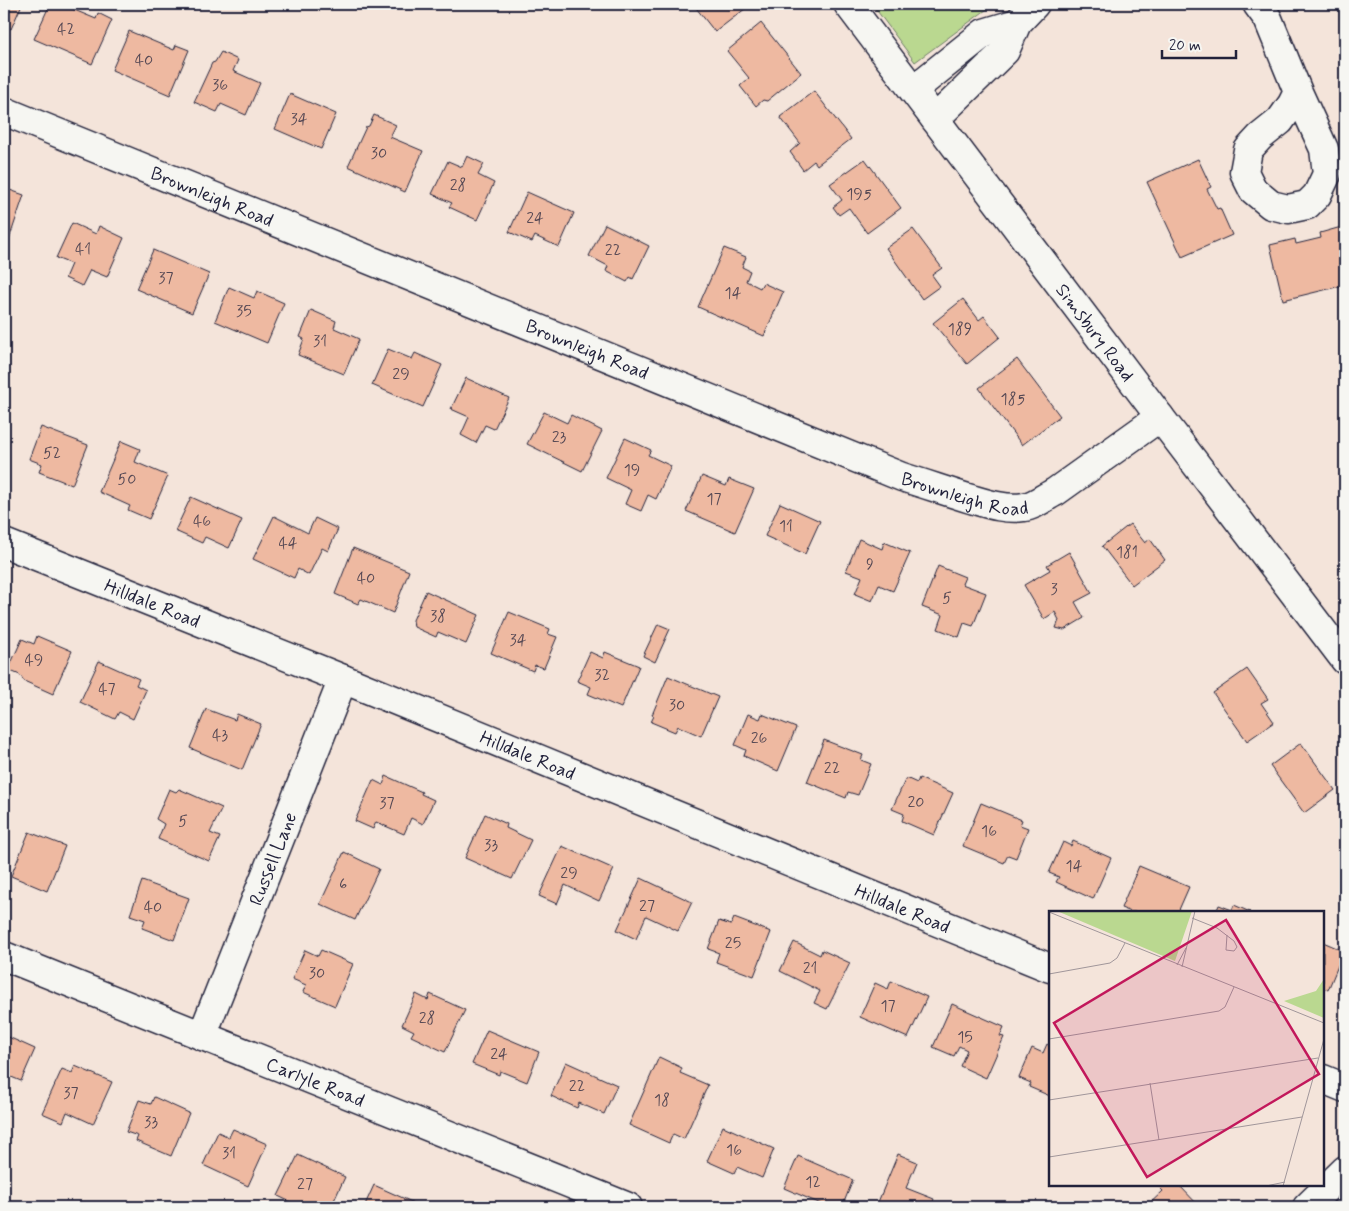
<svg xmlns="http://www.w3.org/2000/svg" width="1349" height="1211" viewBox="0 0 1349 1211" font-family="Mynerve,sans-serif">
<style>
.green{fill:#bad890;stroke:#6e7d66}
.building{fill:#eeb9a1;stroke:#22223b}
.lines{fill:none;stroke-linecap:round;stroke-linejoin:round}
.street-casing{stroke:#22223b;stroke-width:31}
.secondary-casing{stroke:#22223b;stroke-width:31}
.street{stroke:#f6f6f2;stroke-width:28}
.secondary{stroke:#f6f6f2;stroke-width:28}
.labels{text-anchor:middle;stroke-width:5;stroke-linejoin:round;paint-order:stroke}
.number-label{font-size:16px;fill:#554854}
.street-label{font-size:19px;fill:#22223b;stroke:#f6f6f2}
.inset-road{fill:none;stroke:#a0969a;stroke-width:1}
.view{fill:#c2185b;fill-opacity:0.15;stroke:#c2185b;stroke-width:2.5}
.inset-edge{fill:none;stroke:#22223b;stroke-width:2.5}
</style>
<rect width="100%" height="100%" fill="#f4e4da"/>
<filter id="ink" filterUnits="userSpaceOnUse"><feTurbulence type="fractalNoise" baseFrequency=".02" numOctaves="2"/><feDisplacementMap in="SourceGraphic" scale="10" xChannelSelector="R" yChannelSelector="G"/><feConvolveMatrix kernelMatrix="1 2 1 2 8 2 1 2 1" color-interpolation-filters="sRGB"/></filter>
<g filter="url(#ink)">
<path class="green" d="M872,4H994L915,62Z"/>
<path class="building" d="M4,4H22L11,29L4,26Z
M50,4H60L96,19L98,13L112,20L92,64L34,39Z
M693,4H749L750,5L715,32Z
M761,23L801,73L767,101L763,100L756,106L740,86L749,78L727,51Z
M129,31L174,50L176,45L189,50L170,95L112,70Z
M221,52L238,60L233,71L260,83L246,115L221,104L217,112L194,102L212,63L215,62Z
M814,91L851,139L817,165L814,161L803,170L790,152L800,143L780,117Z
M290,94L336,114L321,149L275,129Z
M374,115L396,125L390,137L423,151L405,192L348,166L366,127L369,126Z
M467,156L484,164L478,175L494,183L477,220L449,207L452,203L432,194L448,161L462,167Z
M865,159L901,208L867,233L849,208L839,215L833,207L842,200L830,184Z
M1198,159L1211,187L1207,189L1217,209L1220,208L1232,235L1182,257L1147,182Z
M4,188L24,195L4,254Z
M527,192L574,213L559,247L535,236L532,242L509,232Z
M72,223L96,234L99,226L124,238L107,277L90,270L82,286L65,278L71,264L56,258Z
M605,224L649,246L633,279L630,277L627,282L606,271L608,266L589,256Z
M1345,226V285L1283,300L1270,245L1295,239L1296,244L1321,238L1320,233Z
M913,229L942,268L932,275L940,286L922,299L886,248Z
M724,248L746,257L742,267L750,271L746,281L760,288L763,283L783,292L764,336L698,307Z
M153,250L209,274L192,313L136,289Z
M229,287L254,298L257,291L284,303L267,343L215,321Z
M963,299L979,320L984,316L1000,337L967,364L933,323Z
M311,310L336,321L334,328L359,339L344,374L298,355L304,339L300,337Z
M388,349L412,359L415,353L442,365L423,407L372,385Z
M1017,359L1060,416L1022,445L979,388Z
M466,378L509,398L494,429L485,425L476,443L461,435L469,417L451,409Z
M544,412L567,423L571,415L602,431L582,471L527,444Z
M41,427L88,445L72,485L39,472L42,464L29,459Z
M625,438L651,450L648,455L671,466L656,499L648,495L641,511L625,504L631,490L606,478Z
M121,441L140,449L135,462L168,476L149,519L128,510L130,506L99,492Z
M702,476L726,486L729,479L754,489L735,532L686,511Z
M191,497L242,520L229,548L205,537L202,543L175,531Z
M780,503L820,521L805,554L765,536Z
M274,516L308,533L315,518L338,529L328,551L322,548L309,575L298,569L294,578L253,559Z
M1130,524L1145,543L1150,539L1165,560L1132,585L1102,546Z
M859,539L882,549L884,542L910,553L893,591L879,585L872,601L855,594L862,577L846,571Z
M353,548L409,571L393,613L361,599L358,604L335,594Z
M1069,552L1092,593L1075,602L1084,618L1064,630L1056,628L1059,620L1055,612L1044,619L1024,585L1050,570L1047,565Z
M938,566L965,577L962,584L986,593L973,626L964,623L959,637L938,629L943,615L922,607Z
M426,591L479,615L466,644L438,632L436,637L414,627L413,620Z
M509,612L550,629L548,634L557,637L544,668L535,665L533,671L491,653Z
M658,624L670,629L655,662L643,656Z
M37,636L72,651L53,694L24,681L20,675L8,670L22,639L34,644Z
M590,652L603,658L605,652L639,666L621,708L588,694L591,687L577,681Z
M99,661L139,679L136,685L146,690L133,719L119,712L115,719L80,702Z
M1247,669L1268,699L1261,703L1274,722L1247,741L1213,693Z
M668,676L718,697L701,736L678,726L675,732L651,722L654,716L652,715Z
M206,709L235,720L237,714L261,724L242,770L190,748Z
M748,714L760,719L762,714L796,728L778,771L744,756L746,750L735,745Z
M824,740L863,755L861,760L871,764L858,795L848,792L846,798L807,782Z
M1301,743L1335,790L1304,813L1270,766Z
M386,776L422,792L421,794L434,800L423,824L411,818L404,834L376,822L373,829L355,821L373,780L383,785Z
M906,778L917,783L919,778L953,793L934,835L902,821L904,814L892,809Z
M169,789L176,792L179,789L222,808L210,833L220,837L209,861L158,839L164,824L156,819Z
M981,803L1022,820L1020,825L1028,828L1016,858L1008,855L1004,863L963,846Z
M485,814L507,824L506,828L531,840L512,879L465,858Z
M29,832L65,846L47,891L11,876Z
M1073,841L1111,858L1093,899L1056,882L1059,877L1049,873L1063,842L1071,846Z
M562,846L614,869L599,901L565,885L557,904L539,896Z
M344,852L379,869L355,920L320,904Z
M1139,866L1189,887L1178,912H1131L1121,908Z
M641,878L692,902L678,931L646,916L636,939L617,930Z
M142,881L189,898L174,940L142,928L145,920L130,915Z
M1219,905L1232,910L1234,905L1250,912H1216Z
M734,918L771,932L754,976L716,962L719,953L708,949L719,921L731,925Z
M794,942L820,955L822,950L850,963L827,1009L814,1003L820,991L780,971Z
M1323,942L1344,951L1328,990L1323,988Z
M305,950L318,956L321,950L353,964L335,1006L303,992L306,985L292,979Z
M891,981L927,997L908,1038L860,1017L875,983L888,989Z
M416,994L428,1000L430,994L465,1010L445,1052L411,1036L414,1031L402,1025Z
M952,1004L1004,1027L1000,1036L1004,1037L986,1078L960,1066L967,1050L959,1046L954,1056L933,1047Z
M487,1030L539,1052L527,1082L500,1071L499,1075L472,1064Z
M4,1035L35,1049L21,1081L4,1074Z
M1047,1044L1050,1046V1096L1029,1087L1031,1083L1019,1078L1032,1048L1043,1053Z
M659,1057L682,1068L680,1073L708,1085L684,1139L673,1134L669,1143L629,1125Z
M566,1062L617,1085L604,1114L579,1103L577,1108L551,1096Z
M75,1066L112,1082L93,1124L67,1112L63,1122L42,1113L62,1069L72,1073Z
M154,1097L189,1113L171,1156L136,1141L138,1136L126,1132L139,1100L151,1104Z
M723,1126L774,1149L762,1178L737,1167L734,1173L707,1161Z
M233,1129L267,1144L248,1186L203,1165L218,1132L229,1137Z
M898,1154L917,1162L906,1188L934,1199L931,1207H876Z
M298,1155L345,1177L331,1207H301L278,1196Z
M798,1156L853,1180L842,1207H828L784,1188Z
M374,1185L423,1207H364Z
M1157,1185H1179L1200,1207H1146L1163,1191Z"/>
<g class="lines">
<g class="street-casing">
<g id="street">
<path d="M1257,4L1268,19L1298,92L1324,149L1327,174L1317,195L1307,205L1288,209L1271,205L1253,190L1244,172L1248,150L1260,137L1280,121L1292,104L1298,92"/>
<path d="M913,90L984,33L1017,23"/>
<path id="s1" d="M4,111L902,477C925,484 948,492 971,499C988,504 1006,510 1024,507C1034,506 1045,497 1055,492L1160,417"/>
<path d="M935,119L1005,51L1017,23L1035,4"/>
<path id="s2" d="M4,543L343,679L1050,968"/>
<path id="s3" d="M4,956L628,1207"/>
<path id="s4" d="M202,1036L343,679"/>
<path d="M1323,1079L1345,1088"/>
</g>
</g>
<g class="secondary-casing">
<g id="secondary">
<path id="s5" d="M848,4L1160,417L1345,660"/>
<path d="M1307,1207L1345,1170"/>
</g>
</g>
<use href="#street" class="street"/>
<use href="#secondary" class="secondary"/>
</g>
</g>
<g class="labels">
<g class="number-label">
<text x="66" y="34">42</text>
<text x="144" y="65">40</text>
<text x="220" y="90">36</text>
<text x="299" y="124">34</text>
<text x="379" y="158">30</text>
<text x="458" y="190">28</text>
<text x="859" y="199">195</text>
<text x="535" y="223">24</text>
<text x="83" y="254">41</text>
<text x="613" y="255">22</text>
<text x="166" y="283">37</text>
<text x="733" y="298">14</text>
<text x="244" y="316">35</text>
<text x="960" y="334">189</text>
<text x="320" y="346">31</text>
<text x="401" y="379">29</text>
<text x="1013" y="404">185</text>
<text x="559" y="442">23</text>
<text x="52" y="458">52</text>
<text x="632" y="475">19</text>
<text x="127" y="484">50</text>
<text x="714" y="504">17</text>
<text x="202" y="526">46</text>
<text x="786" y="531">11</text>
<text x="288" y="548">44</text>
<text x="1127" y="557">181</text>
<text x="870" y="569">9</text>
<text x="366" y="583">40</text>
<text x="1054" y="594">3</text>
<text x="947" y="603">5</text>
<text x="438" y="621">38</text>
<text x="518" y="645">34</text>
<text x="34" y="665">49</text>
<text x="602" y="680">32</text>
<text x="107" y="694">47</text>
<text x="677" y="710">30</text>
<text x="220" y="740">43</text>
<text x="759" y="743">26</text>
<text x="832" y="773">22</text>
<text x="916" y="807">20</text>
<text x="387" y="808">37</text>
<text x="183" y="826">5</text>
<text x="989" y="836">16</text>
<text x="491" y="850">33</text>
<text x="1074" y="871">14</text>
<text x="569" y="878">29</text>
<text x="343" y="889">6</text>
<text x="647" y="911">27</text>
<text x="153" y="912">40</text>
<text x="733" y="948">25</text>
<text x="810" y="973">21</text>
<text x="317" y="978">30</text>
<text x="888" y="1011">17</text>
<text x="427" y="1023">28</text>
<text x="965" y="1042">15</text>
<text x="499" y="1059">24</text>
<text x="577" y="1091">22</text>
<text x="71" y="1098">37</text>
<text x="662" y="1105">18</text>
<text x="151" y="1127">33</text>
<text x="734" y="1155">16</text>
<text x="229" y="1158">31</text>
<text x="813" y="1187">12</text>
<text x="305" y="1189">27</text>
</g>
<g class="street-label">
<text dy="7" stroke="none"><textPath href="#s1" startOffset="225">Brownleigh Road</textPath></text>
<text dy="7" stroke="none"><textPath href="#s5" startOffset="411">Simsbury Road</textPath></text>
<text dy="7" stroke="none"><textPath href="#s1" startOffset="630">Brownleigh Road</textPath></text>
<text dy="7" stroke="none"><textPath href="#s1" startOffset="1035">Brownleigh Road</textPath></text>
<text dy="7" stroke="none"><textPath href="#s2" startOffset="160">Hilldale Road</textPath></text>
<text dy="7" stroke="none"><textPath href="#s2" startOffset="565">Hilldale Road</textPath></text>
<text dy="7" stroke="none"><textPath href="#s4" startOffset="191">Russell Lane</textPath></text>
<text dy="7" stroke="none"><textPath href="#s2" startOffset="970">Hilldale Road</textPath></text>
<text dy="7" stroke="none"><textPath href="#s3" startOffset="336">Carlyle Road</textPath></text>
</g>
</g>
<g transform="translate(1049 911)">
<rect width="275" height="275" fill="#f4e4da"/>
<path d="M8,0H143L126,50ZM275,68V107L235,90L267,80Z" fill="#bad890"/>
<path class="inset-road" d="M0,1L275,112M143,7L168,17L185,30L188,36L185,40L177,39L178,24M128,54L137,37M133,56L146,0M0,63L61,52L68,47L76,32M0,128L170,100L176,96L185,76M101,172L110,229M0,189L269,147M0,246L253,206M217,275L236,271M234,275L275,128"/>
<path class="view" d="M177,9L270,163L98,266L5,112Z"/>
<rect width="275" height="275" class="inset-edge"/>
</g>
<rect width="1349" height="1211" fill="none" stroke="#f6f6f2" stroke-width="20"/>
<rect x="10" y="10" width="1329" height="1191" fill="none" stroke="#22223b" stroke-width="2" filter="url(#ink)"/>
<path d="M1162 50v8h74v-8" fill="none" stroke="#22223b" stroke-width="2.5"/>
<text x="1169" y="50" font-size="15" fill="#22223b" stroke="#f6f6f2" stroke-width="4" paint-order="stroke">20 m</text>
</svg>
